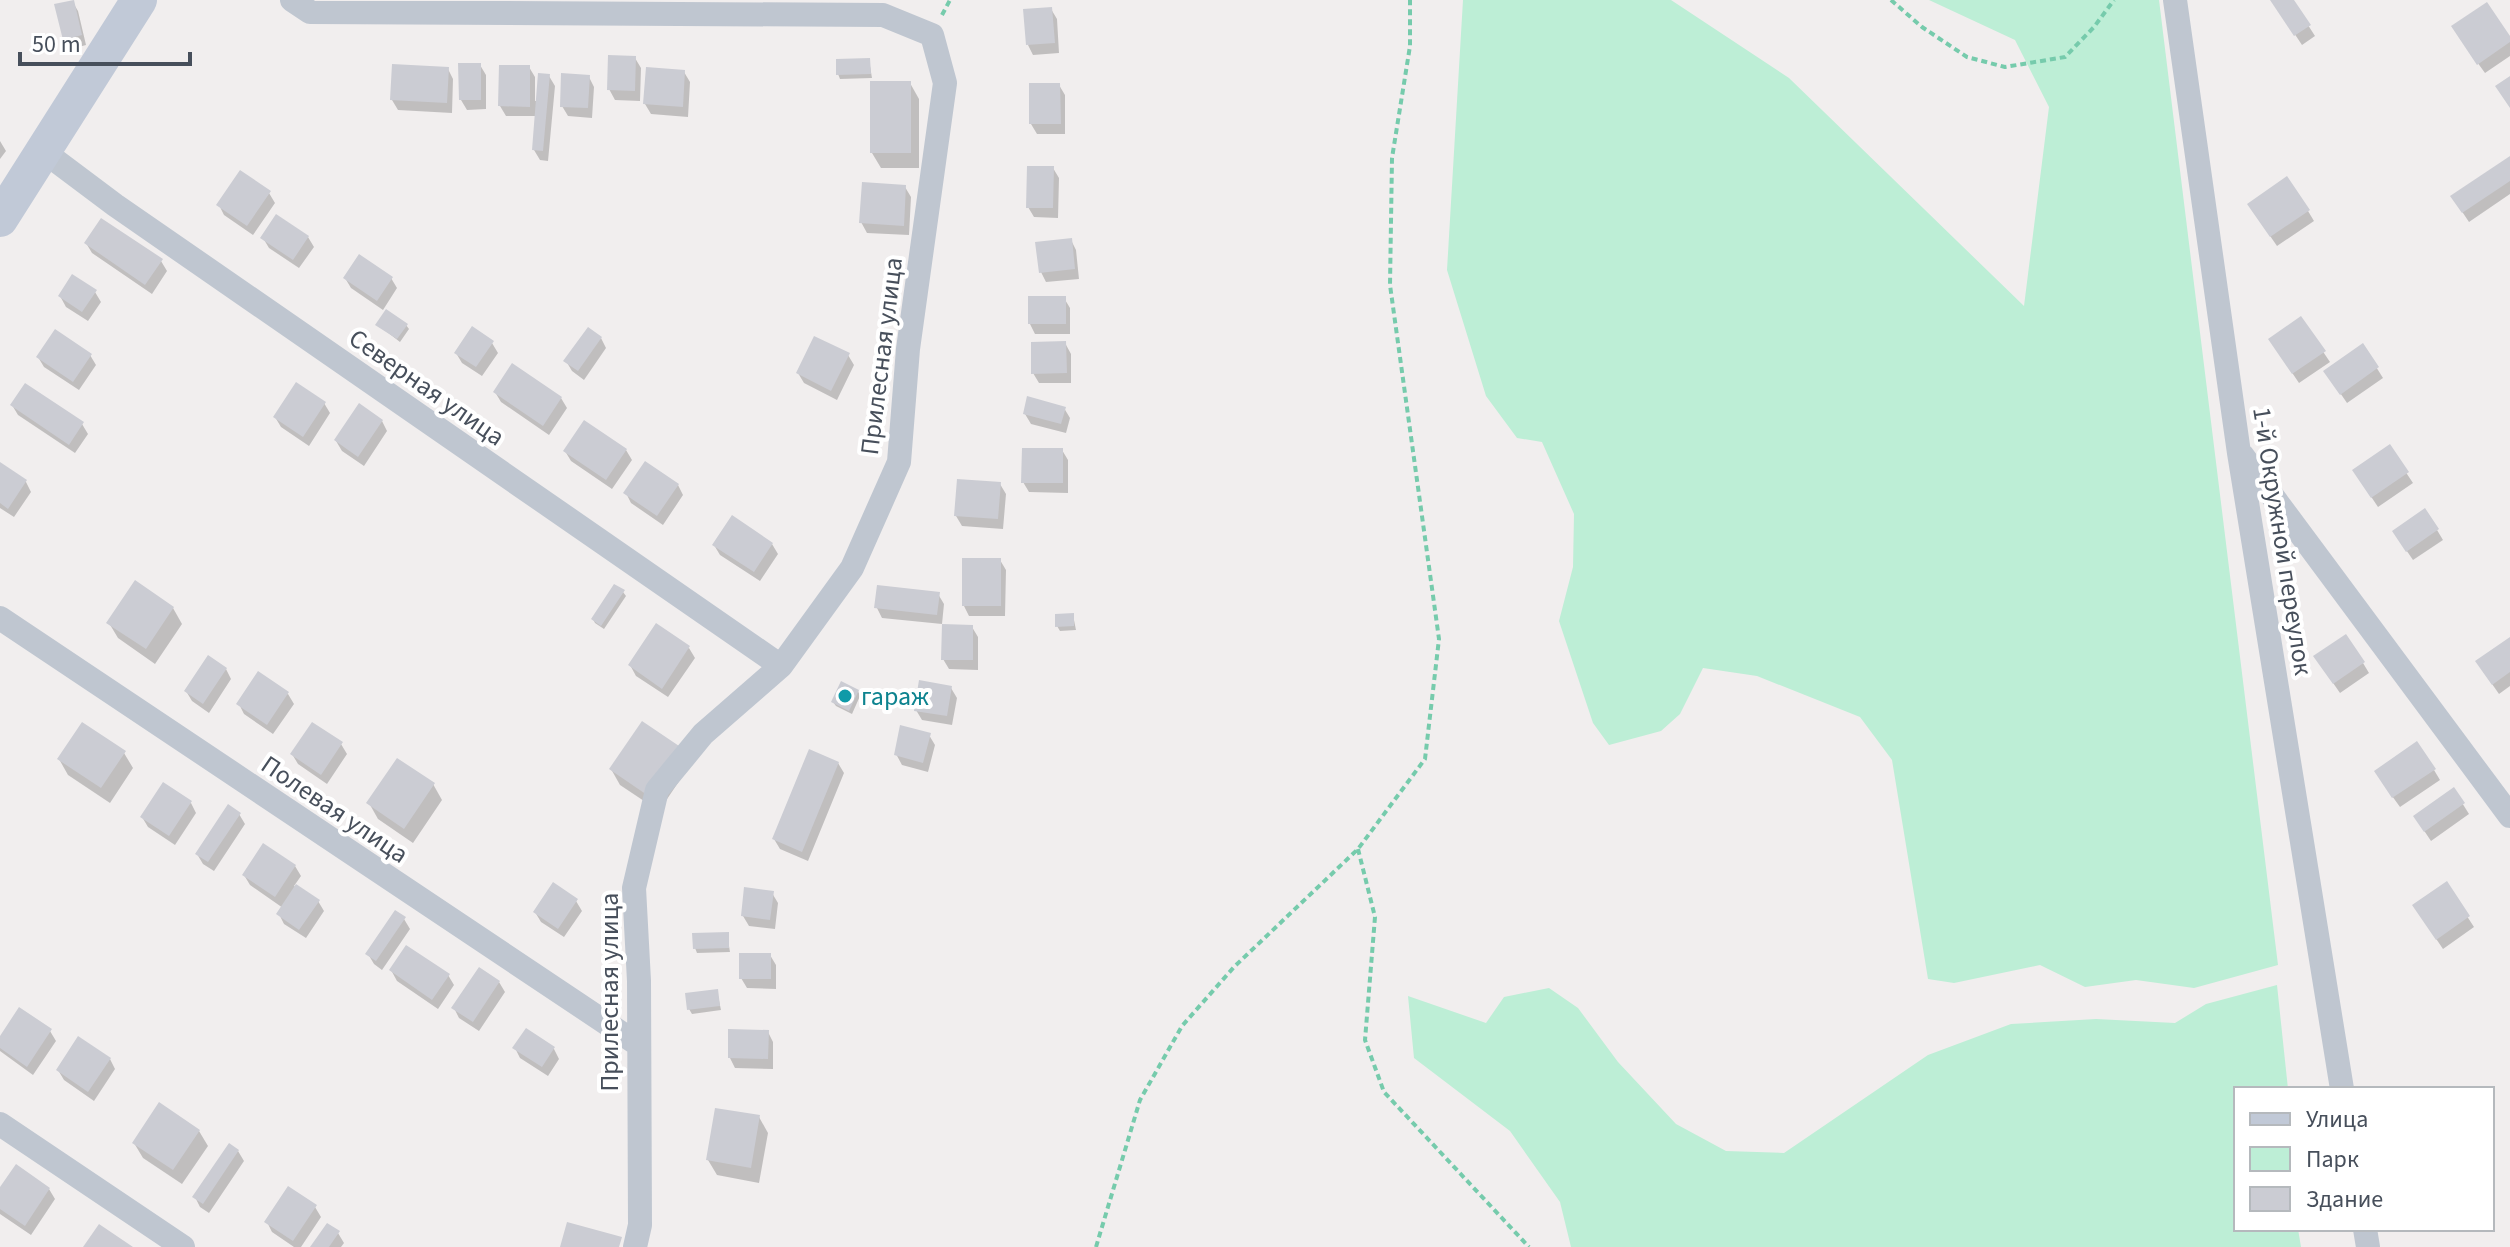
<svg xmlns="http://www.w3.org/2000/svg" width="2510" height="1247" viewBox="0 0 2510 1247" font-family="'Source Sans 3',sans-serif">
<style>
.green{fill:#bdeed6}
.shadow{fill:#0003}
.building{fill:#cbccd3}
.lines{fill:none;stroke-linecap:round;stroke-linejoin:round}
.path{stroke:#76cbac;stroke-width:4;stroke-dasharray:6 4;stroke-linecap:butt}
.street{stroke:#bfc6d0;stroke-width:24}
.secondary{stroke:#c1c9d7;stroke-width:36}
.culture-dot{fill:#0f9aa8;stroke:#fff;stroke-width:3}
.labels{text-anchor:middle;stroke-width:8;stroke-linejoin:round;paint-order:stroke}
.street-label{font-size:26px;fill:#474f5b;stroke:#fff}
.culture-label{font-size:26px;fill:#0d838f;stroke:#fff;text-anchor:start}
</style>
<rect width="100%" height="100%" fill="#f1eeee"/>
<path class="green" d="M1463,0H1671L1789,78L2024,306L2049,107L2015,40L1929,0H2159L2278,965L2194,988L2136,980L2085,987L2040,965L1954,983L1928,979L1892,760L1860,717L1757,676L1703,668L1680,714L1661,731L1609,745L1593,723L1559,621L1573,567L1574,514L1542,442L1517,438L1486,396L1447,270Z
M2277,985L2288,1089H2236V1229H2298L2301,1247H1571L1560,1202L1510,1131L1414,1058L1408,996L1486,1023L1504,997L1549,988L1578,1008L1618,1062L1676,1124L1726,1151L1784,1153L1928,1055L2011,1024L2096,1019L2175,1023L2206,1004Z"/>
<path class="shadow" d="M2272,0H2292L2315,36L2302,45Z
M72,1L78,11L86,45L71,49L65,39Z
M1051,9L1057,19L1059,53L1033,55L1028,45Z
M2459,37L2510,39V56L2485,73Z
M635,58L641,68L640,101L615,100L609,89Z
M869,60L872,78L840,79L838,74Z
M480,65L486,75V109L467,110L461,100Z
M529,67L535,77V101H538L549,76L555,86L548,161L540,160L534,150L537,116H506L500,106Z
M448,69L453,79L452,113L398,110L392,100Z
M684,72L690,82L688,117L651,114L645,104Z
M589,77L594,87L592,118L568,116L562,106Z
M910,83L919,99V168H881L872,153Z
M1059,85L1065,95V134H1037L1031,124Z
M0,141L6,151L0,159Z
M2510,158V194L2469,222L2459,207Z
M1053,168L1059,178L1058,218L1034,217L1028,207Z
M905,187L911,197L909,235L867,233L861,222Z
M269,193L275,203L253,235L224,215L219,205Z
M2308,211L2314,221L2277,246L2255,214Z
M308,237L314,247L299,268L269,248L263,238Z
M1071,240L1076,250L1079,279L1046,282L1041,272Z
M86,243L161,261L167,271L152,294L92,253Z
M345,278H391L397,288L383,310L351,288Z
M95,292L101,302L88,321L66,307L60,296Z
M1064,298L1070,308V334H1035L1030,324Z
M2301,319L2330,362L2299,383L2276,349Z
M378,325H406L409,329L400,342Z
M601,338L606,348L584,380L572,371L566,361Z
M492,343L498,353L482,376L462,363L456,353Z
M1065,343L1071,354V383H1039L1033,373Z
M2363,346L2383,378L2347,403L2332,381Z
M90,355L96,365L79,390L44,367L38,357Z
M848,355L854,365L837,400L804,383L798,373Z
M495,392L561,398L567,408L549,435L501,402Z
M324,403L330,413L309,446L281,427L275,417Z
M12,405L82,424L88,434L75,453L18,415Z
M1064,408L1070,418L1066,433L1031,424L1025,414Z
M382,421L387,431L364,466L342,451L336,441Z
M2389,447L2413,483L2378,507L2360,480Z
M626,450L632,460L612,489L571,461L565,451Z
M1062,450L1068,460V493L1029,492L1023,482Z
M0,464L26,482L31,492L14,517L0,508Z
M1000,484L1006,494L1003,529L962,526L956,516Z
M678,485L683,495L663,525L631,503L626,493Z
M2437,530L2443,540L2413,560L2400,541Z
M772,544L778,554L760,581L720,555L714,545Z
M1000,560L1006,570L1005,616H969L964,606Z
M623,592L626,596L604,629L595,623L593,619Z
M938,594L944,604L942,624L882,618L877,608Z
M173,608L182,624L155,664L118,638L109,623Z
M1073,615L1076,630L1060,631L1057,626Z
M972,627L978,637V670L949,669L943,659Z
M2510,639V686L2499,694L2483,671Z
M689,648L695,658L668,697L636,676L630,665Z
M2363,663L2369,673L2340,693L2322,667Z
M226,669L231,679L209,713L192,701L186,691Z
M951,688L957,698L952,725L922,720L916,710Z
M858,691L860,696L852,714L836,706L833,702Z
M288,694L294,704L273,734L244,714L239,704Z
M929,735L935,745L928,772L902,765L896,754Z
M341,744L347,754L327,784L298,764L292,754Z
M124,753L133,768L110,803L68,775L59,759Z
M838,763L844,773L808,861L780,849L774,839Z
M690,765L659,811L620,785L611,769Z
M2434,770L2440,780L2400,807L2382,782Z
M433,784L442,800L413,843L378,819L369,803Z
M2454,790L2469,814L2431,841L2421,826Z
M191,803L196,813L175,845L148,827L142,817Z
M239,814L245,824L214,871L203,864L197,854Z
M295,866L301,876L294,886L318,901L324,911L306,938L284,924L279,914L283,908L250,885L244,875Z
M2446,884L2474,927L2443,949L2420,915Z
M772,893L778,903L775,929L749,926L743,916Z
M576,901L582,911L564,937L541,922L535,912Z
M404,919L410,929L382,970L374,964L368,954Z
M727,934L730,952L697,953L695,948Z
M770,955L776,965V989L747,988L741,978Z
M391,970L448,975L454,985L438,1009L397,981Z
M499,982L505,992L479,1031L459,1018L454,1008Z
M717,991L721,1010L692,1014L689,1009Z
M50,1031L56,1041L33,1075L0,1051V1040Z
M768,1032L773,1042V1069L735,1068L730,1058Z
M515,1048L554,1049L559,1059L548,1076L520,1058Z
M110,1059L115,1069L94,1101L64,1080L58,1070Z
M759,1117L768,1133L759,1183L717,1175L708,1160Z
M199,1131L208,1146L182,1184L143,1158L134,1143Z
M238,1151L244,1161L209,1213L200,1207L195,1197Z
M49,1189L55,1199L31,1235L0,1214V1191Z
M315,1207L321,1217L301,1247H294L272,1232L267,1222Z
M338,1233L344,1243L341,1247H312Z"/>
<path class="building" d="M74,0L82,35L63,40L54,4Z
M2270,0H2294L2311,25L2294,36Z
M2487,2L2510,36V42L2477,65L2451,26Z
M1052,7L1055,43L1026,45L1023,9Z
M608,55L636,56L635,91L607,90Z
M870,58L871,74L836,75V59Z
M458,63H481V100H459Z
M392,64L449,67L447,103L390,100Z
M499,65H530V107L498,106Z
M646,67L685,70L683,107L643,104Z
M538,73L550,74L543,151L532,150Z
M561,73L590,75L588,108L560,107Z
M2510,76V108L2495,86Z
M870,81H911V153H870Z
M1029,83H1060L1061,124H1029Z
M2510,156V181L2462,213L2450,196Z
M1027,166H1054L1053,208H1026Z
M240,170L271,191L247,226L216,205Z
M2287,176L2310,210L2270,237L2247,204Z
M862,182L906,185L904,226L859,223Z
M276,214L309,236L293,260L260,238Z
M101,218L163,259L145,285L84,243Z
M1072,238L1075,269L1039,273L1035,242Z
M359,254L393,277L377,301L343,278Z
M72,274L97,290L82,312L58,296Z
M1028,296H1066V324H1028Z
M386,309L408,324L397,339L375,325Z
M2301,316L2326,351L2292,374L2268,339Z
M472,326L494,341L476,367L454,353Z
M588,327L602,337L578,371L563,361Z
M55,329L92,354L73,382L36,357Z
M814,336L850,353L831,391L796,373Z
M1066,341L1067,373L1031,374V342Z
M2363,343L2379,367L2340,395L2323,371Z
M512,363L562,397L543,426L493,392Z
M296,382L326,402L303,437L273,417Z
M25,383L84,422L69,445L10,405Z
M1027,396L1066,407L1061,424L1023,414Z
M359,403L383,420L358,457L334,440Z
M584,420L627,449L606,480L563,451Z
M2390,444L2409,472L2371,498L2352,470Z
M1022,448H1063V483H1021Z
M645,461L679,484L657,516L623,493Z
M0,462L27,480L8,509L0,503Z
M957,479L1001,482L998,519L954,516Z
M2425,508L2439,529L2406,552L2392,531Z
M732,515L773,543L754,572L712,545Z
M962,558H1001V606H962Z
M135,580L174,607L146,649L106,623Z
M614,584L625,590L601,626L591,619Z
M877,585L940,592L937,615L874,608Z
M1074,613V626L1055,627V614Z
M656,623L690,646L662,689L628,665Z
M942,624L973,625V660H941Z
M2346,634L2365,662L2333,684L2313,656Z
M2510,637V672L2492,685L2475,661Z
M208,655L227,668L203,704L184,691Z
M258,671L289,692L267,725L236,704Z
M919,680L952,686L947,716L914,711Z
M841,681L859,690L849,711L831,702Z
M642,721L682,748L650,797L609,769Z
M82,722L126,751L101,788L57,759Z
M312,722L343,742L321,775L290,754Z
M900,725L931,733L923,763L894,755Z
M2417,741L2436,769L2392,798L2374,771Z
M809,749L839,762L802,852L772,839Z
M397,758L435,783L404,829L366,803Z
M163,782L192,801L169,836L140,817Z
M2454,787L2465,803L2424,832L2413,816Z
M228,804L241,813L208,862L195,854Z
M263,843L296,865L275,897L242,875Z
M2447,881L2470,916L2436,940L2412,905Z
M553,882L578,899L558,929L533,912Z
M296,884L320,900L299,930L276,914Z
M744,887L774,891L770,920L741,916Z
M395,910L406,917L376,961L365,954Z
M729,932V948L693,949L692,933Z
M406,945L450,974L432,1000L389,970Z
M739,953H771V979H739Z
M479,967L500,981L473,1022L451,1008Z
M718,989L720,1006L687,1010L685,993Z
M19,1007L52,1029L27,1067L0,1048V1036Z
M526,1028L555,1047L542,1067L512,1048Z
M728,1029L769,1030L768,1059L728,1058Z
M78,1036L111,1058L88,1092L56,1070Z
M159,1102L200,1130L173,1170L132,1143Z
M715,1108L760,1115L751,1168L706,1160Z
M229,1143L239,1150L203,1204L192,1197Z
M16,1164L50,1188L25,1226L0,1209V1187Z
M288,1186L317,1205L293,1241L264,1222Z
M567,1222L622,1237L619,1247H560Z
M327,1223L340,1231L329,1247H310Z
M99,1224L133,1247H83Z"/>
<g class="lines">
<path class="path" d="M1891,0L1922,27L1967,57L2005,67L2065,57L2094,27L2114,0
M942,15L950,0
M1358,849L1375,917L1365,1040L1384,1092L1529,1247
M1096,1247L1140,1100L1182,1026L1234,967L1358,849L1425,759L1439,639L1390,285L1392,158L1410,46V0"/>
<path class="street" d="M292,0L310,12L883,15L932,35L945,83L908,349L899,462L852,568L781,666L703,734L657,790L634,888L639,981L640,1225L635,1247
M2175,0L2239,453L2342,1089
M43,151L115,205L781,666
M2242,455L2510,816
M0,618L639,1045
M0,1124L183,1247
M2365,1229L2368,1247"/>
<path class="secondary" d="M0,219L139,0"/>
</g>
<circle class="culture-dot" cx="845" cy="696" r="8"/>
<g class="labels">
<g class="street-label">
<text transform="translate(881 356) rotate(-83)" y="9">Прилесная улица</text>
<text transform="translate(427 387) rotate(35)" y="9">Северная улица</text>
<text transform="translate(2283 541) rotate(81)" y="9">1-й Окружной переулок</text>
<text transform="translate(335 809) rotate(34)" y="9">Полевая улица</text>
<text transform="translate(609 992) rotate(-90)" y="9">Прилесная улица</text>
</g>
<g class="culture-label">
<text x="861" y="705">гараж</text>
</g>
</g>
<rect x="2234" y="1087" width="260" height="144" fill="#ffffff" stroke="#b5b9bd" stroke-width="2"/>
<rect x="2250" y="1113" width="40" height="12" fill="#c1c9d7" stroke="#b5b9bd" stroke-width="2"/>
<text x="2306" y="1127" font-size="24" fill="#474f5b">Улица</text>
<rect x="2250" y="1147" width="40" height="24" fill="#bdeed6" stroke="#b5b9bd" stroke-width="2"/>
<text x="2306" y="1167" font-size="24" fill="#474f5b">Парк</text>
<rect x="2250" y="1187" width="40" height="24" fill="#cbccd3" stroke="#b5b9bd" stroke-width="2"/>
<text x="2306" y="1207" font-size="24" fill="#474f5b">Здание</text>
<path d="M20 52v12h170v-12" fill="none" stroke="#474f5b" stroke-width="4"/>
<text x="32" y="52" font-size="24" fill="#474f5b" stroke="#ffffff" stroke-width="6" paint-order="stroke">50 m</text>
</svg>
